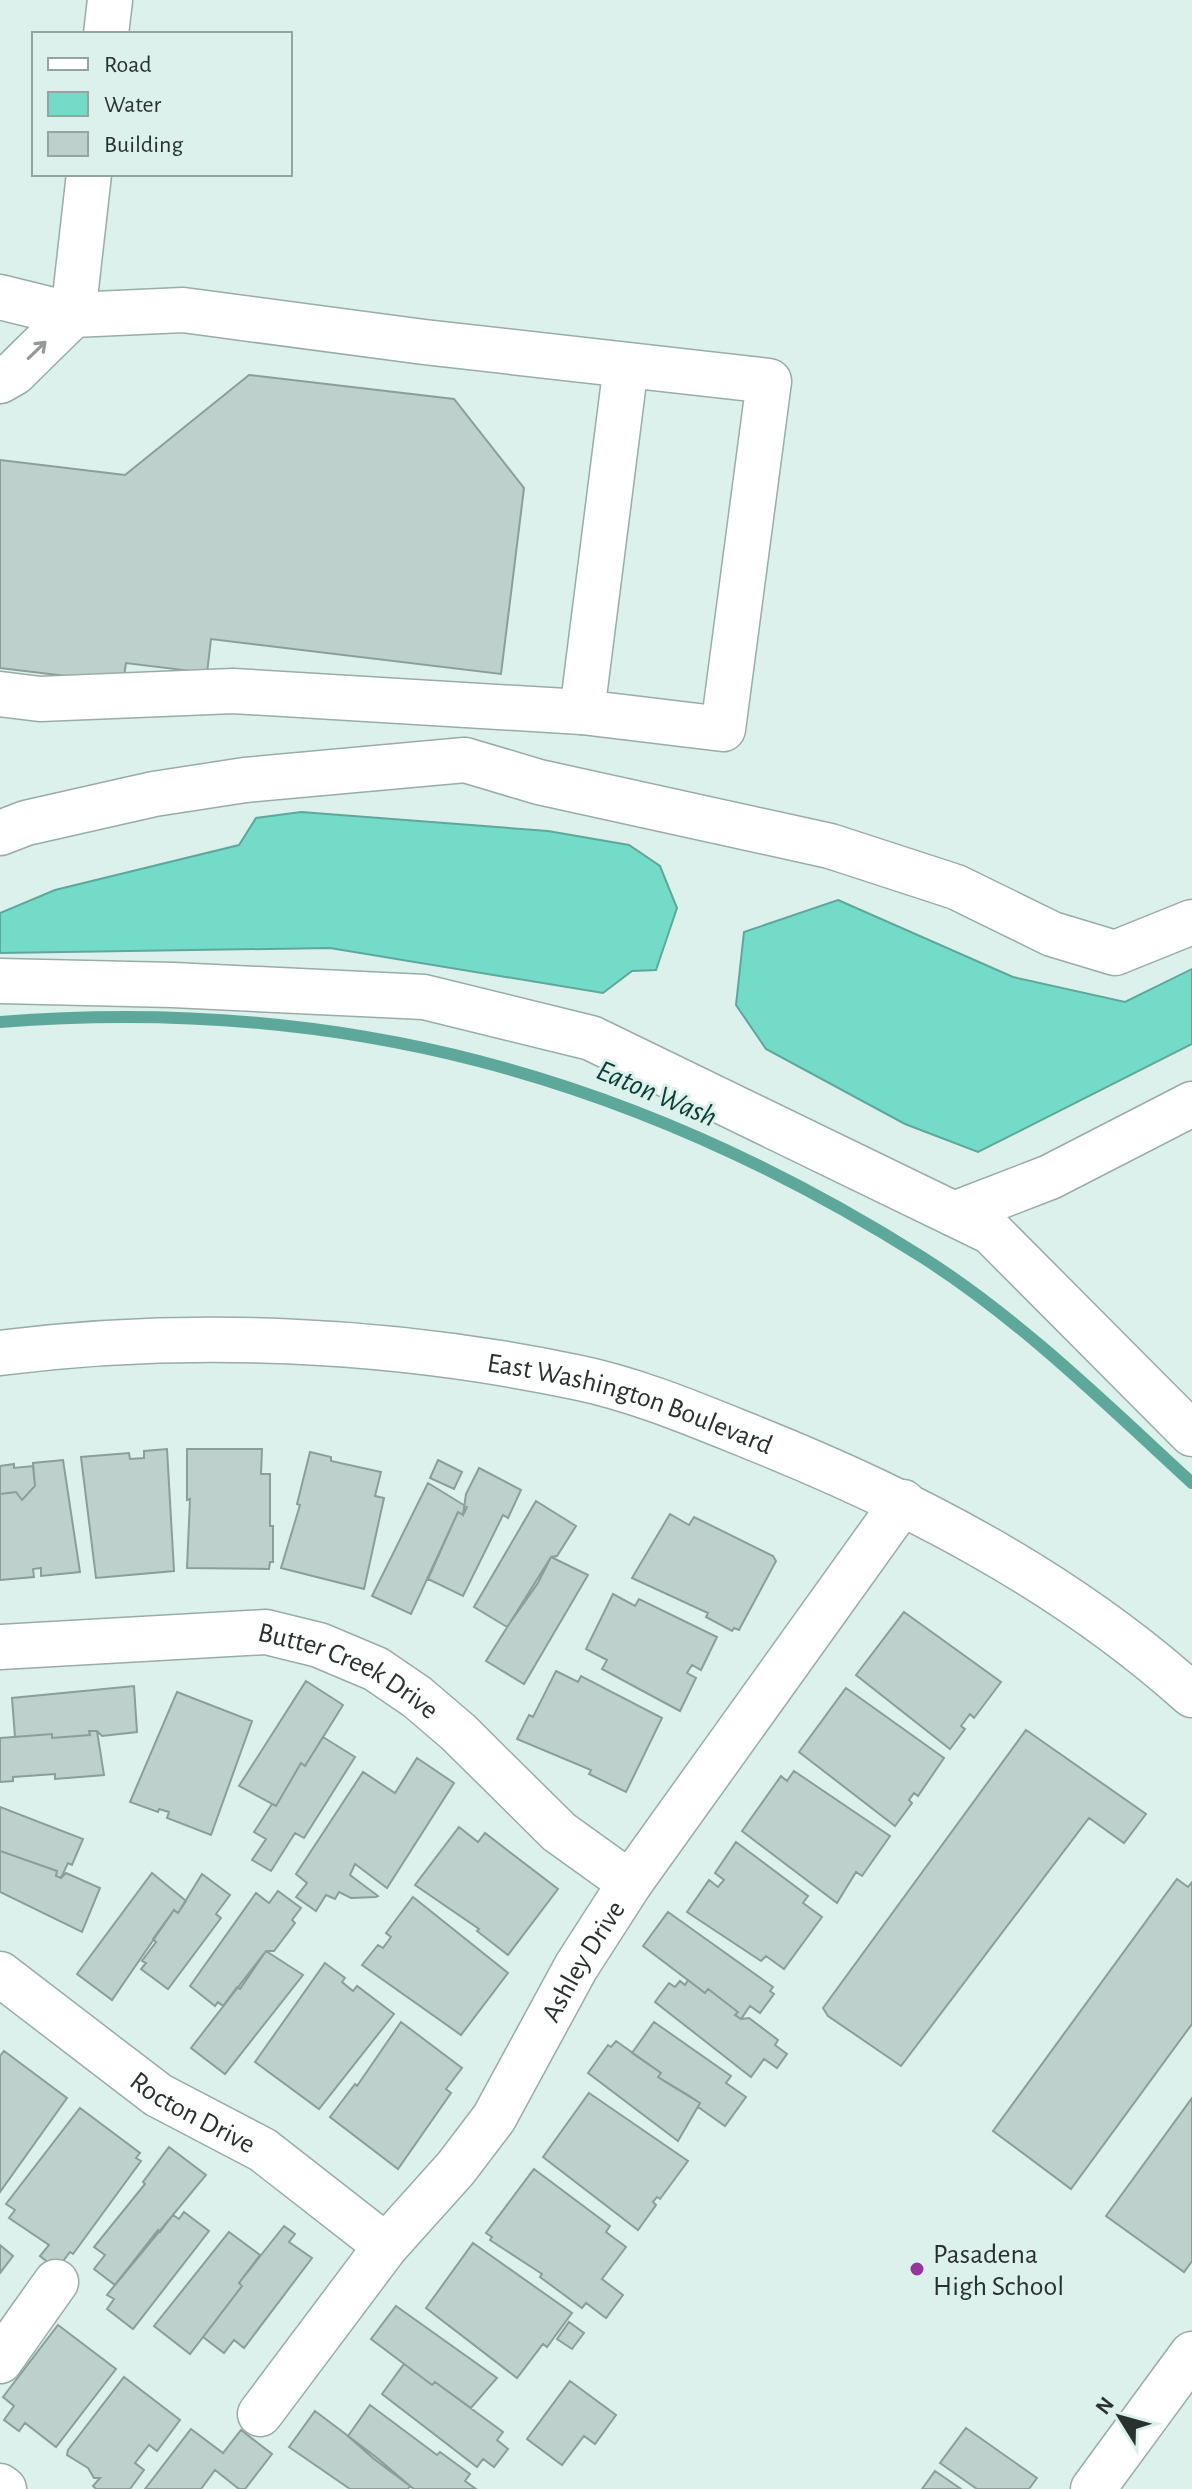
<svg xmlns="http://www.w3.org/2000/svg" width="1192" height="2489" viewBox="0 0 1192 2489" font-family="'Alegreya Sans',sans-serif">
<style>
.water{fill:#74dbc9;stroke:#5ea89b;stroke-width:2}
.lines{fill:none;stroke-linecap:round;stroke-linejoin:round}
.stream{stroke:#5ea89b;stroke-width:12}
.building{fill:#bdd0cc;stroke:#8c9e9a;stroke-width:2}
.minor-casing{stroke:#99aca7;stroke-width:47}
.major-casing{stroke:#99aca7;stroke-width:47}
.minor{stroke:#fff;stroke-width:44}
.major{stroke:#fff;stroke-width:44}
.oneway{stroke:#949897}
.poi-dot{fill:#96359d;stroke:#dcf0ec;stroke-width:3}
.labels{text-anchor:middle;stroke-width:6;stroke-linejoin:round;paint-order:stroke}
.street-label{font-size:28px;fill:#29312f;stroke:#dcf0ec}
.poi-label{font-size:28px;fill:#29312f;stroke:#dcf0ec;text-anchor:start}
.water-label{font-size:30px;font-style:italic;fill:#0b3c35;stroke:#dcf0ec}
</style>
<rect width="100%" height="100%" fill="#dcf0ec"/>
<path class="water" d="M301,812L548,831L629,845L660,866L677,908L656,970L632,971L603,993L330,948L0,953V913L55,890L239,845L256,818Z
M838,900L1013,977L1125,1002L1192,969V1044L978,1152L905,1124L766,1049L736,1005L744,932Z"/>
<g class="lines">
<path class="stream" d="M0,1022C339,995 635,1076 922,1257C1021,1320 1106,1404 1192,1483"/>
</g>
<path class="building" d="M249,375L454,399L524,488L501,674L211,639L207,673L126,663L123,683L0,668V460L125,475Z
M167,1449L174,1571L96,1578L81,1457L129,1453L130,1459L144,1458V1451Z
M187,1449H262L261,1474H270V1526H273V1562H270L269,1569L187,1568L190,1499L187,1500Z
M310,1452L331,1457V1461L381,1472L375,1496L384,1498L364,1589L281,1568L300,1505L297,1504Z
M63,1460L80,1572L41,1576V1568L33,1569L34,1577L0,1580V1494L16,1492L22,1500L35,1486L33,1463Z
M438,1460L462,1472L454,1489L430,1478Z
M14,1464V1468L33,1466L35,1486L22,1500L16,1492L0,1494V1466Z
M479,1468L521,1490L508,1518L503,1515L463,1596L428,1579L458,1512L463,1515L466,1494Z
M428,1483L467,1507L463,1515L458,1512L411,1614L372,1596Z
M536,1501L576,1526L557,1556L551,1557L538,1583L507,1627L474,1607Z
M670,1514L689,1525L694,1517L773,1556L776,1561L739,1630L734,1628L732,1631L706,1617L708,1613L632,1578Z
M551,1557L588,1575L524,1684L486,1661Z
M613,1594L635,1606L639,1599L717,1637L701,1670L692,1665L687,1673L696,1678L680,1711L602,1669L607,1660L586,1649Z
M904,1612L1001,1682L974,1718L970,1714L961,1726L965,1729L950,1749L856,1675Z
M556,1671L578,1682L581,1676L662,1718L626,1792L589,1774L591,1770L517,1739L529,1715L533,1717Z
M306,1681L343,1705L305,1766L301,1763L276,1806L239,1786Z
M134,1686L137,1732L102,1736L97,1731H89L90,1735L52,1738V1734L15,1737L12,1698Z
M846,1688L944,1758L918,1796L914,1793L909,1800L912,1803L895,1826L799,1752Z
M177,1692L252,1721L211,1835L167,1818L169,1812L159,1809L158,1812L130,1802Z
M1026,1730L1146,1814L1124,1843L1089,1818L901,2066L828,2016L823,2008Z
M89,1731H97L104,1775L55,1779V1774L13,1777V1781L0,1782V1738L52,1734V1738L90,1735Z
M323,1737L355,1757L304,1838L295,1833L271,1871L252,1860L266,1839L254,1832L272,1804L276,1806L301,1763L305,1766Z
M417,1758L454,1783L387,1888L355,1864L350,1875L378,1896L376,1897L351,1898L339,1892L335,1899L326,1895L316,1911L296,1897L307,1883L296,1874L363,1772L395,1793Z
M794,1771L890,1836L862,1876L856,1872L837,1903L742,1831L781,1776L787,1781Z
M0,1807L83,1839L72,1865L68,1863L61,1878L56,1876L57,1871L0,1851Z
M459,1827L478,1842L485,1833L558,1889L508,1955L477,1931L479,1929L415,1885Z
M736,1842L808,1896L803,1903L822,1917L784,1969L766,1956L761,1961L687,1912L709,1880L718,1887L724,1880L715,1873Z
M0,1851L57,1871L56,1876L61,1878L66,1873L100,1888L82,1932L0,1892Z
M152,1873L186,1901L178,1913L174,1910L112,2000L77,1974Z
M202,1874L230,1895L216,1914L221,1918L168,1989L141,1969L146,1963L142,1961L156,1942L153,1939L174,1910L178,1913Z
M1177,1879L1188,1887L1192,1882V2024L1071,2189L993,2131Z
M278,1891L301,1908L292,1920L295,1923L274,1951H266L240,1989L237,1987L223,2006L218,2002L215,2006L190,1986L256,1893L269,1903Z
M413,1897L508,1973L461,2035L362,1965L378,1945L383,1948L391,1937L386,1933Z
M668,1912L773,1987L770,1991L774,1994L760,2013L750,2006L741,2019L735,2015L738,2012L708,1989L705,1993L643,1946Z
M266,1951L303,1975L225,2074L191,2048Z
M325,1963L345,1978L342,1982L353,1991L357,1986L394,2014L319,2109L255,2062Z
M688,1980L705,1993L708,1989L738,2012L735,2015L741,2019L749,2018L778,2040L775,2045L787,2054L777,2068L764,2059L751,2077L655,2002L669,1983L675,1987L680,1981L685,1985Z
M401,2022L462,2068L446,2089L451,2093L398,2169L330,2117L355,2084L357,2086Z
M654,2022L731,2076L726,2083L746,2097L725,2126L698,2107L700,2103L688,2095L658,2077L661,2073L632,2053Z
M616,2041L661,2073L658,2077L667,2083L700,2103L678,2141L588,2073L608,2045L611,2047Z
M4,2051L67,2098L0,2192V2056Z
M589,2093L688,2161L660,2199L657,2197L653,2202L656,2205L638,2230L543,2157Z
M1192,2098V2261L1184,2272L1106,2216Z
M80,2108L140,2153L136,2158L141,2161L73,2254L70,2252L57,2269L40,2256L49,2245L9,2218L15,2210L6,2204Z
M169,2147L206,2175L115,2285L94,2269L105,2255L94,2247L145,2184L143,2182Z
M534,2169L610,2226L606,2232L626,2247L602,2279L623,2295L606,2318L586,2303L582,2308L540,2277L542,2274L490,2240L492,2237L486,2233Z
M184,2212L209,2231L133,2329L107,2309L114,2299L107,2295L158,2230L160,2232L173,2215L179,2219Z
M284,2226L295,2234L289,2242L312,2258L244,2348L234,2340L224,2353L203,2337L242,2286L239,2283Z
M229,2232L260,2255L239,2283L242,2286L190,2354L154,2326Z
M473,2243L572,2313L547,2347L543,2344L517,2378L426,2308Z
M0,2245L13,2256L0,2273Z
M396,2306L497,2378L471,2408L435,2382L432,2385L371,2339Z
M569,2322L584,2333L572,2349L557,2339Z
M58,2325L116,2369L56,2447L25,2423L19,2431L4,2420L14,2406L3,2397Z
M404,2364L432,2385L435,2382L503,2432L497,2440L508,2449L494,2467L483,2459L477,2467L382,2394Z
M124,2377L180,2420L157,2451L149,2445L135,2463L144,2470L130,2489H96L93,2486L100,2478H94L88,2468L67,2455L68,2450Z
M570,2381L616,2415L595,2444L584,2436L562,2465L527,2439Z
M370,2405L437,2455L440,2452L470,2474L465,2481L476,2489H414L374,2459L348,2436Z
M315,2411L376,2457L410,2486L408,2489H350L289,2447Z
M966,2428L1037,2478L1029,2489H977L940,2463Z
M191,2429L223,2453L241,2430L272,2454L245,2489H239L215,2470L201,2489H145Z
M935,2471L961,2489H922Z"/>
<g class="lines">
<g class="minor-casing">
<g id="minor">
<path d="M106,34L110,0"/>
<path d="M0,297L73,315L183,310L424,342L769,381L723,729L582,712L626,365"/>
<path d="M73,315L89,174"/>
<path d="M0,381L14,373L73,315"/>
<path d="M0,694L40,699L233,691L582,712"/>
<path d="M0,833L26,823L154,794L245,780L465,760L539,782L830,846L956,887L1052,934L1115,953L1192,922"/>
<path d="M0,981L173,985L424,997L591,1038L991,1232L1192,1434"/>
<path d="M954,1214L1050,1177L1192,1104"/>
<path id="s1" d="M0,1647L266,1632L319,1645L376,1669L417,1697L458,1732L559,1832L630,1883"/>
<path id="s2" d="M0,1974L158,2095L263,2150L386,2246"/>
<path d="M0,2361L56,2282"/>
<path id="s3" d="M260,2414L386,2246L456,2168L494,2118L576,1967L630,1883L903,1502"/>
<path d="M0,2486L4,2489"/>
<path d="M1093,2489L1192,2354"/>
</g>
</g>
<g class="major-casing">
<g id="major">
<path id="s4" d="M0,1353C188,1329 389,1338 575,1377C635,1389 694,1414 751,1437C909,1500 1064,1580 1192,1695"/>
</g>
</g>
<use href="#minor" class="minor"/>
<use href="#major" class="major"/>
</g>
<defs><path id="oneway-shaft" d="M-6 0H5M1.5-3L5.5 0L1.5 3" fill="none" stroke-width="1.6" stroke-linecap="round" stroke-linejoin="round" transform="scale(2)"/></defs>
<use class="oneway" href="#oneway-shaft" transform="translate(37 350) rotate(-44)"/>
<circle class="poi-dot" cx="917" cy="2269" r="8"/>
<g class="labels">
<g class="street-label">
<text dy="10" stroke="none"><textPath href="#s4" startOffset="638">East Washington Boulevard</textPath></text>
<text dy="10" stroke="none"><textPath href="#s1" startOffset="358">Butter Creek Drive</textPath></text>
<text dy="10" stroke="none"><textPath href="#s3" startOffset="558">Ashley Drive</textPath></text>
<text dy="10" stroke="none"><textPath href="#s2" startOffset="238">Rocton Drive</textPath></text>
</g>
<g class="poi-label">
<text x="933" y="2263">Pasadena<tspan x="933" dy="32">High School</tspan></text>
</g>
<g class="water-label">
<text transform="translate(657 1093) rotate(23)" y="10">Eaton Wash</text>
</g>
</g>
<rect x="32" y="32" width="260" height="144" fill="#dcf0ec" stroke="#94a4a0" stroke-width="2"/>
<rect x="48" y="58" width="40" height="12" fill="#ffffff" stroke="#94a4a0" stroke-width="2"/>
<text x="104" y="72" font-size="24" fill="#29312f">Road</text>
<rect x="48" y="92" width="40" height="24" fill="#74dbc9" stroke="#94a4a0" stroke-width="2"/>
<text x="104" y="112" font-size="24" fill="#29312f">Water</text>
<rect x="48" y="132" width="40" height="24" fill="#bdd0cc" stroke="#94a4a0" stroke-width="2"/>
<text x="104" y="152" font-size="24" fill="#29312f">Building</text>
<g transform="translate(1120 2417) rotate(307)" stroke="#dcf0ec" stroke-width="6" paint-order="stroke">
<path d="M0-6L14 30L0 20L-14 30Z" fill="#29312f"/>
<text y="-12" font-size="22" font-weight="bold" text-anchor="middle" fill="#29312f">N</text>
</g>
</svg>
